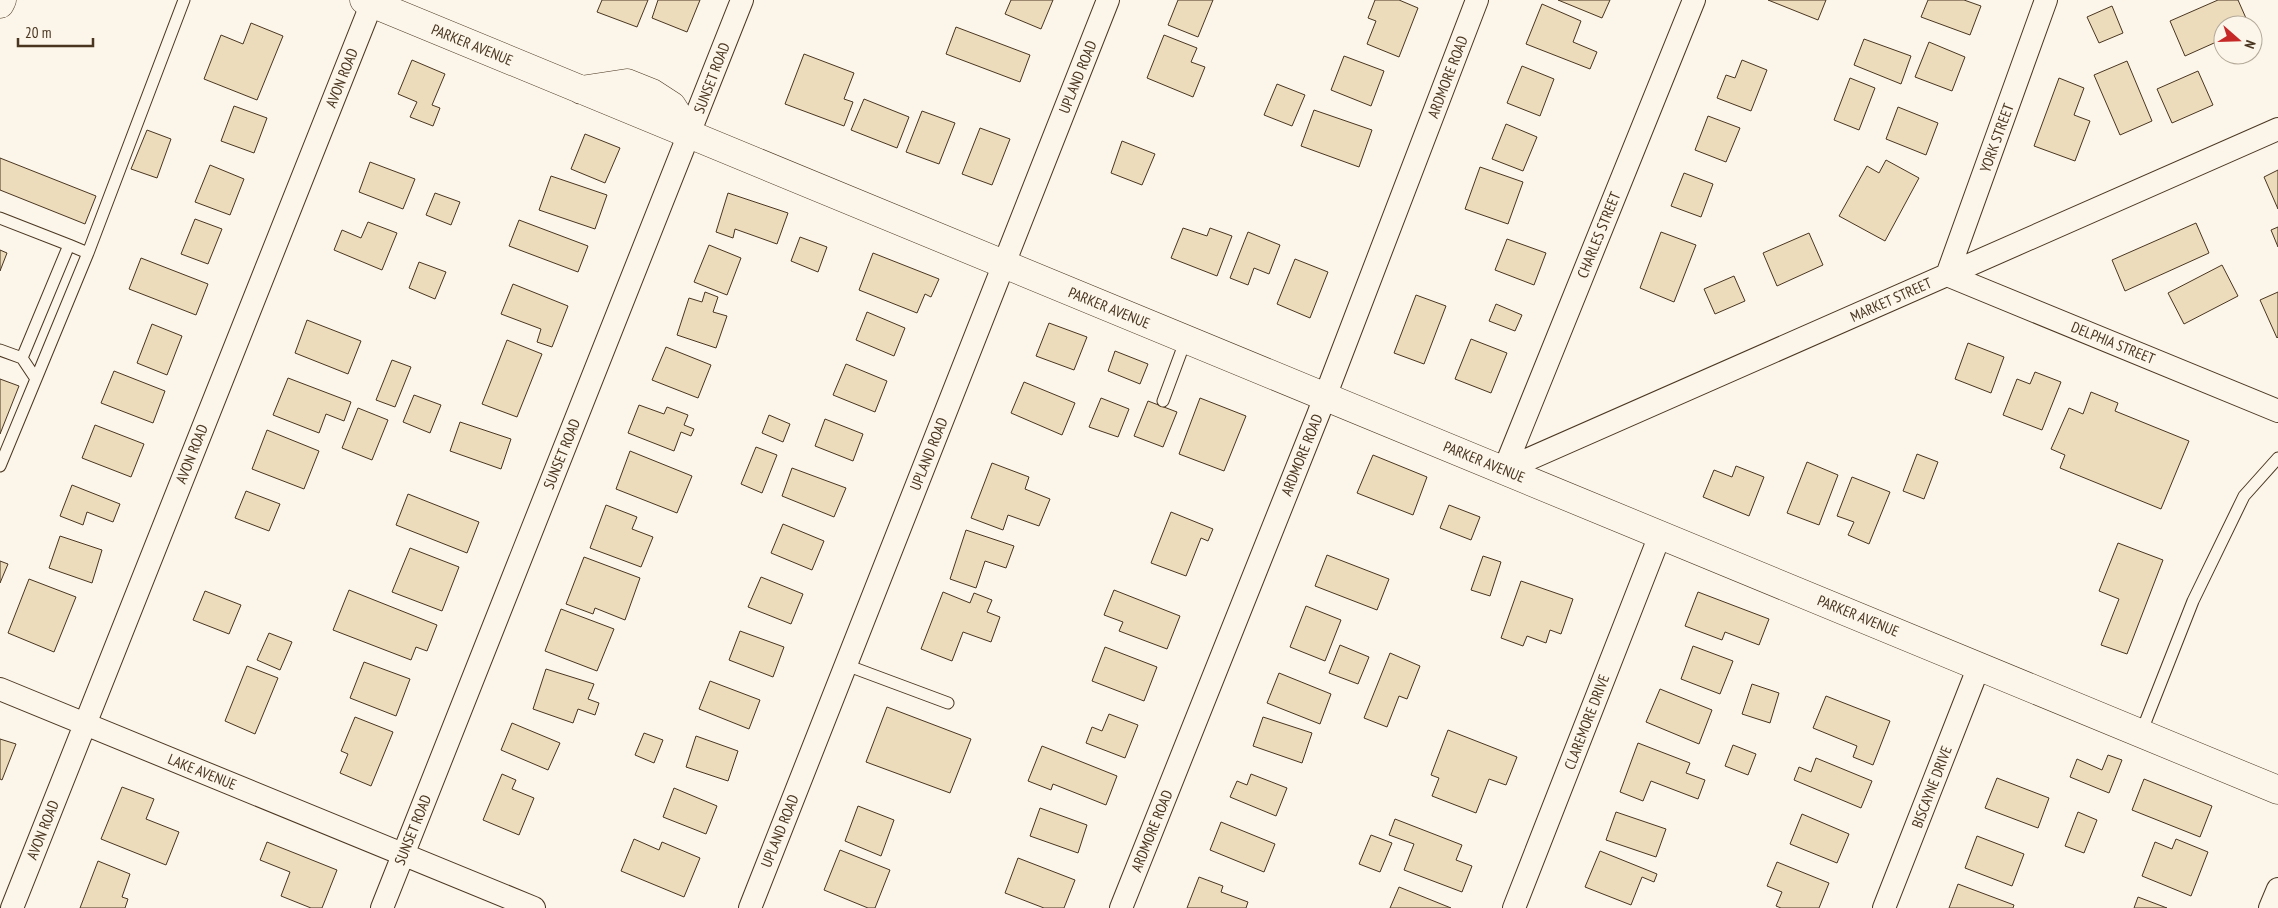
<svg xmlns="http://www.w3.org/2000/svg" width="2278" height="908" viewBox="0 0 2278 908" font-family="'PT Sans Narrow',sans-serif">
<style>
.building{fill:#ecdcbc;stroke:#4a3520}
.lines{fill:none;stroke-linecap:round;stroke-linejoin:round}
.lane-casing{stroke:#4a3520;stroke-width:13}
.street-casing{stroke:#4a3520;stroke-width:24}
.secondary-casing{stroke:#4a3520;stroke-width:29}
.primary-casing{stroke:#4a3520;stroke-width:29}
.lane{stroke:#fbf6e9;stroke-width:11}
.street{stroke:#fbf6e9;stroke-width:22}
.secondary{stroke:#fbf6e9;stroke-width:28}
.primary{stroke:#fbf6e9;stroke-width:28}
.labels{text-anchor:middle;stroke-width:4;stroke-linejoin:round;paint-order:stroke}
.street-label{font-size:15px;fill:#4a3520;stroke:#fbf6e9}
</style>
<rect width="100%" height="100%" fill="#fbf6e9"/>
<path class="building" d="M602,0H648L637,27L597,12Z
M658,0H700L687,32L652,18Z
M1011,0H1053L1041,29L1005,14Z
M1178,0H1213L1198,37L1168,25Z
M1375,0H1399L1418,8L1399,57L1367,44L1376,21L1368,18Z
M1558,0H1610L1602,18Z
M1768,0H1826L1818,20Z
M1928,0H1964L1981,6L1970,35L1921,17Z
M2218,0H2238L2249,25H2223V39L2185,56L2170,21Z
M1542,4L1581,21L1573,42L1597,52L1590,69L1526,44Z
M2112,6L2123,33L2099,43L2087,17Z
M251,23L283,36L257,100L204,79L221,35L243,44Z
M956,27L1030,55L1020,82L946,54Z
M1164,35L1197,48L1191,62L1205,67L1193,97L1147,78Z
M1864,39L1911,56L1901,84L1854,65Z
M1929,42L1965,57L1952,91L1915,77Z
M804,54L854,73L844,99L853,102L844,126L785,104Z
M1344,56L1384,71L1371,106L1331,90Z
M412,60L445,74L432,105L440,108L433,126L410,117L417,102L398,94Z
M1742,60L1767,70L1751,111L1717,98L1726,75L1735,78Z
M2127,61L2152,121L2120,135L2094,75Z
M1522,66L1554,79L1540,116L1507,103Z
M2198,71L2213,105L2172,123L2157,89Z
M1850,78L1875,88L1859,130L1834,120Z
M2059,78L2084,88L2074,115L2090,121L2075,161L2034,146Z
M1277,84L1305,95L1292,126L1264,115Z
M864,99L909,117L897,148L851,130Z
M234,106L267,118L254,153L221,141Z
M1898,107L1938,123L1926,155L1886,139Z
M1314,110L1372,130L1359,167L1301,146Z
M922,111L955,123L939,164L906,152Z
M1708,116L1740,128L1726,162L1695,150Z
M1506,124L1537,137L1523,171L1492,159Z
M980,128L1010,139L992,185L962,174Z
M147,130L171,139L157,178L131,169Z
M585,134L620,148L605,183L571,169Z
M1122,141L1155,154L1142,185L1111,173Z
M0,158L96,196L85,224L0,190Z
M1886,160L1919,178L1885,241L1839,216L1867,166L1879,173Z
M370,162L415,179L403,209L359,192Z
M210,165L244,179L230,215L195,202Z
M1480,167L1523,182L1508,224L1465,209Z
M2278,170V209L2264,177Z
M1684,173L1713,184L1701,217L1671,206Z
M551,176L607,195L595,229L539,210Z
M435,193L460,202L451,225L426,215Z
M728,193L788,213L777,244L735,229L733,238L716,232Z
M195,219L222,229L208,264L181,254Z
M519,220L588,246L578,272L509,246Z
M368,222L397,233L382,270L334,250L342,230L361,238Z
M2196,223L2209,253L2125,291L2112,260Z
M2278,227V247L2271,230Z
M1183,228L1207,236L1210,228L1232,236L1217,276L1171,258Z
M1248,232L1280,245L1269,274L1254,268L1248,285L1230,278Z
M1661,232L1696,245L1674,302L1640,288Z
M1809,233L1823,265L1777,286L1763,253Z
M800,237L827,247L818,272L791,261Z
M1507,239L1546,253L1534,285L1495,270Z
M709,245L741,258L727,295L694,282Z
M0,250L7,253L0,271Z
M873,253L939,279L931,297L925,294L917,313L859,290Z
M141,258L208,284L196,315L129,289Z
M1295,259L1328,272L1310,318L1277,304Z
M419,262L446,272L435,299L409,288Z
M2222,265L2238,296L2184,324L2168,293Z
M1734,276L1745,301L1715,314L1704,289Z
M513,284L568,306L552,347L537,342L541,329L501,314Z
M705,292L718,297L713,312L727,316L716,348L677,335L689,298L702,302Z
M2278,292V337L2277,338L2260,300Z
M1416,295L1446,306L1424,364L1394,353Z
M1496,304L1522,315L1515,331L1489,321Z
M867,312L905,328L894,356L856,340Z
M307,320L361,341L348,374L295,353Z
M1049,323L1087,337L1074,370L1036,356Z
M152,324L182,336L167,375L137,363Z
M1471,339L1507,353L1491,393L1455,379Z
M507,340L542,354L517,417L482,404Z
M1968,343L2004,357L1991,393L1955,379Z
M666,347L711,365L698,398L652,380Z
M1115,351L1148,364L1140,384L1108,371Z
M392,360L411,367L395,407L376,400Z
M846,364L887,381L875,412L833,395Z
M114,371L165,391L153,423L101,403Z
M2035,372L2061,382L2042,430L2003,415L2017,379L2030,384Z
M288,378L351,402L344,421L326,414L319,433L273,415Z
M0,379L19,386L0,434Z
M1024,382L1075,403L1062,435L1011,413Z
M2091,392L2118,403L2115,411L2189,441L2161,509L2060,468L2065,455L2051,449L2069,408L2083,414Z
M414,395L441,405L430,433L403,422Z
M1101,398L1129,409L1118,437L1089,427Z
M1200,398L1246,416L1224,471L1179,454Z
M1148,401L1177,412L1163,447L1134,436Z
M639,405L664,414L667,407L688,415L684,425L694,429L691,436L681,432L674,451L628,433Z
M358,408L388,420L372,460L342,448Z
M769,415L790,424L783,442L762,433Z
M825,419L863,434L853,461L815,446Z
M460,422L511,439L501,469L450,451Z
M95,425L144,444L131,477L82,458Z
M267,430L319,451L304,489L252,469Z
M756,447L777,455L762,493L741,484Z
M630,451L692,476L677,513L616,489Z
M1917,454L1938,462L1924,499L1903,491Z
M1373,455L1427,477L1413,515L1357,493Z
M1807,462L1838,475L1819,525L1787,513Z
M992,463L1029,477L1025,489L1050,499L1039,526L1008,515L1003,530L971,518Z
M1736,466L1764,477L1749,516L1703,497L1714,470L1732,477Z
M792,468L846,488L834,517L782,496Z
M1852,477L1890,492L1869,544L1848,535L1854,522L1837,516Z
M72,485L120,504L113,522L87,512L83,525L60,516Z
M246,491L280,504L269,531L235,518Z
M408,494L479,522L467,553L396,525Z
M606,505L637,517L632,529L653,537L641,567L590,548Z
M1449,505L1480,517L1471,540L1440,528Z
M1171,512L1213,529L1208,541L1201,538L1186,576L1151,563Z
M783,524L824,541L812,570L771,553Z
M966,530L1014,546L1006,568L985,561L976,588L950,579Z
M60,536L102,550L92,583L49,568Z
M2118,543L2163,560L2127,654L2101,645L2119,599L2099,591Z
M410,548L459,567L442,611L392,592Z
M1327,555L1389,579L1377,610L1315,586Z
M1483,556L1501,562L1490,596L1471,590Z
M584,557L640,578L625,620L595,608L593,614L566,604Z
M0,561L8,564L0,583Z
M761,577L803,594L791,624L748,607Z
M29,579L76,597L54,652L8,633Z
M1521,581L1573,599L1561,634L1550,630L1546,643L1527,636L1523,646L1501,638Z
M349,590L437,625L427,651L416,647L411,660L333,630Z
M1114,590L1180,616L1167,649L1119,631L1123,622L1104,615Z
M205,591L241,605L229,634L193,620Z
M943,592L970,603L974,593L992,600L987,612L1000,617L991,642L963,632L952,661L921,649Z
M1698,592L1769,619L1759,645L1725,632L1722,640L1685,626Z
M1306,606L1341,620L1325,661L1290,647Z
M561,609L614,629L597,671L545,651Z
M740,631L784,647L773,677L729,660Z
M269,633L292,642L280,670L257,660Z
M1340,645L1369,657L1358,684L1329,673Z
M1693,646L1733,661L1720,694L1681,679Z
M1105,647L1157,667L1144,701L1092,681Z
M1390,653L1420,666L1407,699L1399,696L1387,727L1364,718Z
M364,662L410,679L396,716L350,698Z
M247,666L278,678L255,734L225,721Z
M546,669L594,684L588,699L599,703L595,715L578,709L573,723L533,709Z
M1279,673L1331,694L1320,724L1267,703Z
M710,681L760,700L749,729L699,709Z
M1752,684L1779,693L1770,723L1742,714Z
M1660,689L1712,710L1699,744L1646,722Z
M1826,696L1890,721L1873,765L1853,757L1857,746L1813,728Z
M887,707L971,739L950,793L866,762Z
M1109,714L1138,725L1125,758L1086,743L1092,727L1102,731Z
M355,717L393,732L371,786L340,773L348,754L341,751Z
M1263,717L1312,733L1302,763L1253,746Z
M512,723L560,743L548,770L501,750Z
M1448,730L1517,757L1506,785L1489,779L1476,813L1432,796L1439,778L1431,775Z
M644,733L663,740L654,763L635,755Z
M696,736L738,751L728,781L686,767Z
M0,739L16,744L2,780L0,779Z
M1638,743L1690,763L1686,773L1705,780L1698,799L1651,781L1643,801L1620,792Z
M1733,745L1756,754L1748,775L1725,766Z
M1042,746L1117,776L1106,805L1053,784L1051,790L1028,781Z
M2108,755L2122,760L2109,793L2070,777L2077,759L2102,770Z
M1816,758L1872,781L1861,808L1794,780L1799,767L1811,772Z
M502,774L516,780L512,789L534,798L519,835L483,820Z
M1251,774L1287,788L1276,816L1230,797L1237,781L1247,785Z
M1997,778L2049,798L2038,828L1985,808Z
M2144,779L2212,806L2200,837L2132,810Z
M122,787L154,799L146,819L179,832L166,865L101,839Z
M674,788L717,806L706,834L663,817Z
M858,806L894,820L881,856L845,841Z
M1040,808L1087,825L1078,853L1030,836Z
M1616,812L1666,829L1656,857L1606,840Z
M2078,812L2097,820L2084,853L2065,846Z
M1802,814L1849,834L1837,863L1790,844Z
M1395,819L1462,845L1456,860L1472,866L1462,892L1404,870L1414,844L1389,835Z
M1221,822L1275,844L1264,872L1210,850Z
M1371,835L1392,843L1380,872L1359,864Z
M1977,836L2024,854L2012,886L1965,868Z
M634,839L659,850L662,842L700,858L684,897L621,871Z
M2176,839L2208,852L2191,896L2142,876L2155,842L2172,849Z
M267,842L337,870L322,908H311L281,896L290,872L260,860Z
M840,850L890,870L875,908H868L824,890Z
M1600,851L1657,874L1654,882L1642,877L1631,905L1585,887Z
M1018,858L1075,880L1064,908H1044L1005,893Z
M98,861L130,874L122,897L128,899L125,908H80Z
M1777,862L1829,883L1819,908H1781L1776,906L1782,892L1767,886Z
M1199,877L1223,886L1221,892L1248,902L1246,908H1187Z
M1958,884L2014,905L2013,908H1949Z
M1399,887L1451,908H1390Z
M2138,897L2167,908H2134Z"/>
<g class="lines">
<g class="lane-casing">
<path id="lane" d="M0,218L69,245L22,358L0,350
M69,245L88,253L184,0
M36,379L88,253
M1163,401L1186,339
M0,466L36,379L22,358
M846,665L948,703
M2141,733L2193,601L2244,496L2278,458"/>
</g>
<g class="street-casing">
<path id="street" d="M2046,0L1947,275L2278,411
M1504,470L2278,129
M1504,470L1694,0
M0,689L534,908
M12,908L373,0
M382,908L742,0
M750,908L1108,0
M1121,908L1318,415L1477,0
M1514,908L1660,535
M1884,908L1979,666
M2270,908L2278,889"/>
</g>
<g class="secondary-casing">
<path id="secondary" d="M364,0L2278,790
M581,90L627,83L652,93L672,106L690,134"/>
</g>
<g class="primary-casing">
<path id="primary" d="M0,4L2,0"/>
</g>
<use href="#lane" class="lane"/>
<use href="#street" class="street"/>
<use href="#secondary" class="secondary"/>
<use href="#primary" class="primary"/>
</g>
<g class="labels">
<g class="street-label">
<text transform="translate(472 45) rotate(22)" y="5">PARKER AVENUE</text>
<text transform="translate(1078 77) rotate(-68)" y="5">UPLAND ROAD</text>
<text transform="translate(1448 77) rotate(-69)" y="5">ARDMORE ROAD</text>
<text transform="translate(342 78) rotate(-68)" y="5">AVON ROAD</text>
<text transform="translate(712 78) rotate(-69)" y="5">SUNSET ROAD</text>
<text transform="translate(1997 138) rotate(-70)" y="5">YORK STREET</text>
<text transform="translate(1599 235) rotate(-68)" y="5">CHARLES STREET</text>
<text transform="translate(1891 300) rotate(-24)" y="5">MARKET STREET</text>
<text transform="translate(1109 308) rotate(22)" y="5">PARKER AVENUE</text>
<text transform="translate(2113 343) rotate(22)" y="5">DELPHIA STREET</text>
<text transform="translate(192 454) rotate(-68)" y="5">AVON ROAD</text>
<text transform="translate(562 454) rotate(-68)" y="5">SUNSET ROAD</text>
<text transform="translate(929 454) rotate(-68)" y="5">UPLAND ROAD</text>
<text transform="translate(1302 455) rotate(-68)" y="5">ARDMORE ROAD</text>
<text transform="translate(1484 462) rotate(22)" y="5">PARKER AVENUE</text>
<text transform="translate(1858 616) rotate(22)" y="5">PARKER AVENUE</text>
<text transform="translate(1587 722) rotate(-69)" y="5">CLAREMORE DRIVE</text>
<text transform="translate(202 772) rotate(22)" y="5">LAKE AVENUE</text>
<text transform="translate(1932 787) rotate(-69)" y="5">BISCAYNE DRIVE</text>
<text transform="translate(43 830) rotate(-68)" y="5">AVON ROAD</text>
<text transform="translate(413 830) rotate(-68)" y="5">SUNSET ROAD</text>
<text transform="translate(780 831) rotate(-68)" y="5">UPLAND ROAD</text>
<text transform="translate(1152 831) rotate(-68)" y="5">ARDMORE ROAD</text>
</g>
</g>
<g transform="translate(2238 40) rotate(110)"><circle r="24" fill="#fbf6e9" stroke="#b4a999"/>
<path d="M0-4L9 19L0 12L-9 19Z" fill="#c62828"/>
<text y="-8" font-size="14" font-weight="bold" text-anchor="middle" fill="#4a3520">N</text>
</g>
<path d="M18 38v8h75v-8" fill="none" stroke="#4a3520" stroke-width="2.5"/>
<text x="25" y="38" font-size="15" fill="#4a3520" stroke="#fbf6e9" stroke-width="4" paint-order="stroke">20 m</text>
</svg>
